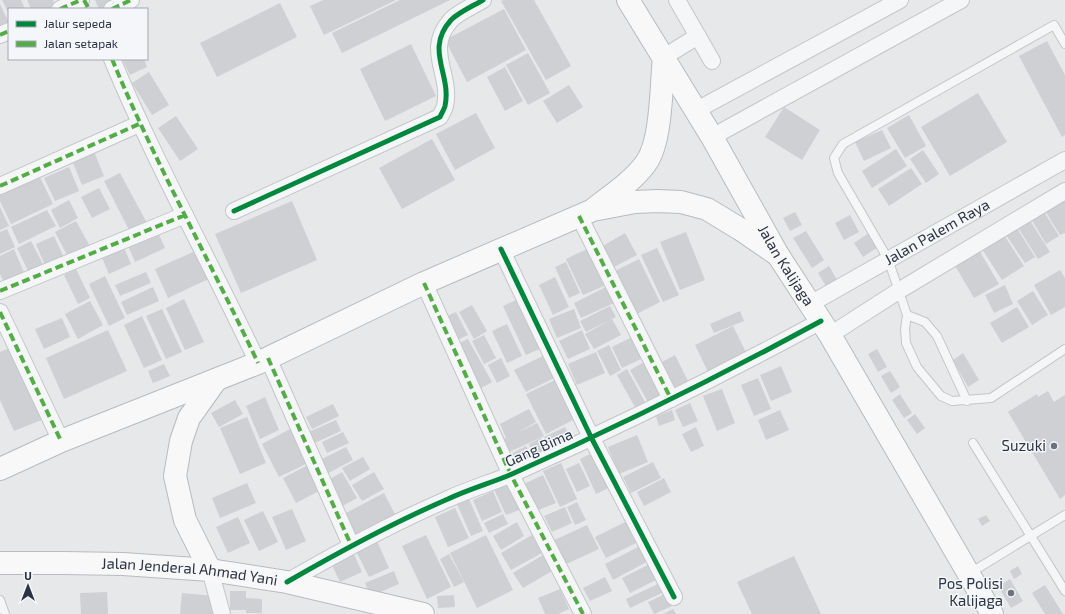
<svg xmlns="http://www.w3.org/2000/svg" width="1065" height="614" viewBox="0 0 1065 614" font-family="'Exo 2',sans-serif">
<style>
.building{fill:#ced0d3}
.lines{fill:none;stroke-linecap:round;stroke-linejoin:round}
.service-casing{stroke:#c4c6c8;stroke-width:10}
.minor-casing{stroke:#c4c6c8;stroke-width:18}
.trunk-casing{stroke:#b8bbbf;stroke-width:24}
.service{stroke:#f5f6f7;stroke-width:8}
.minor{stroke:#f5f6f7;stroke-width:16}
.trunk{stroke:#f8f8f8;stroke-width:22}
.quiet{stroke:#54ac47;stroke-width:4;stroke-dasharray:8 4;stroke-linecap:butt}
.cycleway-casing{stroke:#f4f6f9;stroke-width:8}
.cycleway{stroke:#00873e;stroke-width:5}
.poi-dot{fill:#6c737f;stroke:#f4f6f9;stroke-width:1.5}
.labels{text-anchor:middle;stroke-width:3;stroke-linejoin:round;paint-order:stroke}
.street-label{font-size:15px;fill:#2b3445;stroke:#f4f6f9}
.poi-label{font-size:15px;fill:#2b3445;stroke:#f4f6f9;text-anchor:end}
</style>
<rect width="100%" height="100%" fill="#e6e8ea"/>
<path class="building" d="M2,0H21L25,9H9V14Z
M27,0H53L56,8L31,9Z
M95,0H120L99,9Z
M323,0H396L324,35L310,6Z
M400,0H450L342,53L332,33Z
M503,0H534L571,66L546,80L501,1Z
M280,3L297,37L217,77L200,43Z
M0,4L9,23V28L0,32Z
M504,9L526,50L467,82L445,40Z
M1047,41L1065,75V135L1062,137L1019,56Z
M411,44L436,96L385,121L360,69Z
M528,53L550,93L528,105L506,65Z
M122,59H144L147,67L130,75Z
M505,67L523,101L505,111L487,77Z
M149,72L169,105L152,115L132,83Z
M569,85L583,107L557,123L543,101Z
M978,93L1007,142L950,176L921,127Z
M784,107L820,130L802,160L765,137Z
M476,113L495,148L455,170L436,134Z
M909,115L926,146L905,158L887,128Z
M176,116L198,149L180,161L158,128Z
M882,130L891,148L864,161L855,142Z
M432,139L455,180L402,209L379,168Z
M93,149L104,176L82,185L71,158Z
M896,149L907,166L872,188L862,171Z
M923,150L939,174L926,183L910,159Z
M69,167L79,191L55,201L44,178Z
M911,168L922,184L889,206L878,189Z
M120,173L147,223L130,232L104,181Z
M39,175L53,204L11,224L0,201V193Z
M99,188L110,209L92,218L81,197Z
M1065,199V233L1060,235L1044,209Z
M69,200L78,218L60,228L51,210Z
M292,201L317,260L241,293L215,234Z
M0,207L9,226L0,230Z
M47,210L56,226L19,244L11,227Z
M1043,210L1059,236L1046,244L1030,217Z
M795,212L802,225L790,231L783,218Z
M850,215L859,232L844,240L835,223Z
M1029,219L1050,252L1038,259L1017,226Z
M76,221L92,250L70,261L55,232Z
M1015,225L1035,257L1025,263L1004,232Z
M156,228L165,248L135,262L126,241Z
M7,229L15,247L0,254V232Z
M806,231L824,260L812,268L793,238Z
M686,232L705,280L680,290L660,242Z
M625,233L637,255L612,268L601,247Z
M869,233L878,247L863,257L854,243Z
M1004,235L1024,266L1002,280L982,249Z
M54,236L66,262L47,270L36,244Z
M31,241L46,270L31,277L17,248Z
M122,243L131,264L109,274L100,253Z
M202,248L215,276L168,298L155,269Z
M657,248L679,295L663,302L641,255Z
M14,249L26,277L6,286L0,274V256Z
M587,249L604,286L583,295L566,259Z
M979,250L999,284L974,298L954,264Z
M639,259L660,302L633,316L611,273Z
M566,262L580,293L569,298L555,267Z
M829,266L840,285L829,291L818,273Z
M76,269L90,298L78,304L64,275Z
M1060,270L1065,278V307L1051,315L1034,285Z
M146,272L151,283L120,296L115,285Z
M105,276L125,318L109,326L89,284Z
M555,277L569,307L553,315L539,285Z
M1005,285L1013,304L994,313L985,295Z
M153,287L159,301L127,315L121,302Z
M606,287L614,303L581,318L574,303Z
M1033,291L1048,315L1032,325L1017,301Z
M522,297L544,347L526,355L503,306Z
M184,299L204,342L185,350L166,308Z
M90,301L103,325L78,339L65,314Z
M472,305L487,331L474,339L459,312Z
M610,306L616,317L586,332L580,321Z
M1017,307L1029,327L1002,343L990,323Z
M162,309L182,352L166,359L146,316Z
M574,309L581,328L557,338L549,319Z
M740,311L744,321L714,333L710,324Z
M456,312L468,335L453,342L441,319Z
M142,316L162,360L144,368L124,325Z
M62,318L70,337L44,349L35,329Z
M612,319L621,335L594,349L585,334Z
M507,324L522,356L507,363L492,331Z
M733,326L746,352L708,372L695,345Z
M108,330L127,371L64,399L46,358Z
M582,330L590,349L568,359L559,341Z
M484,335L496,358L484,364L472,341Z
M632,337L643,358L622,368L612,347Z
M468,339L492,382L478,390L453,346Z
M609,345L621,370L610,376L597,351Z
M14,346L44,419L14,431L0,400V352Z
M877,349L887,367L878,372L868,354Z
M596,352L605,373L577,385L568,364Z
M963,353L979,380L968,387L953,360Z
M547,354L558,376L526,392L514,370Z
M675,355L691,387L678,393L662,362Z
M501,358L510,376L497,383L488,365Z
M648,360L667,395L649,404L630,370Z
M164,364L170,376L153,383L148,371Z
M781,366L792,392L771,401L760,375Z
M627,369L646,404L636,409L617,375Z
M890,371L900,387L891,393L881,376Z
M758,378L771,409L754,416L741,385Z
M557,379L577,418L546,434L526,394Z
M722,389L735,423L717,431L703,396Z
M1048,391L1054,402L1065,395V495L1060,499L1008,412L1037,394L1038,397Z
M900,394L912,413L904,418L892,400Z
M265,397L279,430L260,439L246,406Z
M235,400L243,414L219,427L211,413Z
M690,403L698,421L683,427L675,410Z
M333,404L339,416L312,429L306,417Z
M529,409L536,422L515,434L537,423L544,436L509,452L503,439L506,438L500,424Z
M672,410L675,420L659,426L656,416Z
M780,410L789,430L766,440L758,420Z
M915,414L925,428L917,434L907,420Z
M247,417L266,463L240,474L220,428Z
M336,420L341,431L310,445L304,434Z
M565,427L574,445L553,455L544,437Z
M696,427L704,446L691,452L682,434Z
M292,428L310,462L279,477L262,444Z
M343,432L349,443L327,453L322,442Z
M637,435L648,462L619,474L608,447Z
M541,438L549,457L537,462L529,444Z
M526,446L535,463L515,472L507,456Z
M346,447L353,460L321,477L314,463Z
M596,451L613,486L596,494L580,459Z
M363,457L370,469L350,481L342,468Z
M653,462L661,478L631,493L623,477Z
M561,463L577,499L560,507L543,471Z
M579,463L590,486L577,492L566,469Z
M310,464L323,489L296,503L283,478Z
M342,472L357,498L339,508L325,482Z
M374,472L384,489L362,501L352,485Z
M543,475L556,503L536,511L524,484Z
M664,478L671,492L644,506L637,492Z
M509,480L522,509L506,515L493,487Z
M247,483L256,503L220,518L212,498Z
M493,491L502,512L482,521L473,500Z
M384,493L397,518L358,539L344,514Z
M469,499L483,531L471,536L457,504Z
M577,502L586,520L575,525L567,507Z
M565,507L572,523L552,532L544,516Z
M455,508L469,538L448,547L435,517Z
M292,509L306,541L286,550L272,517Z
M263,511L278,542L259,551L244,520Z
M503,514L508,524L489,533L484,523Z
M986,515L990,521L982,526L978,519Z
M238,517L250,543L228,553L216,527Z
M631,519L642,540L606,558L595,537Z
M517,522L524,536L501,550L493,536Z
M587,525L599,549L562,566L550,542Z
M426,535L451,587L427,599L402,546Z
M486,535L513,590L477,608L450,553Z
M532,535L542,553L511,570L501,553Z
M377,541L389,568L369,577L356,551Z
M644,544L652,559L613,580L605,564Z
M353,552L362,572L340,582L331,563Z
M449,554L464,582L454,587L440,559Z
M543,555L552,571L523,588L513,573Z
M794,556L821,614H752L737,582Z
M652,563L660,578L630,593L622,578Z
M1018,566L1022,574L1014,579L1010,571Z
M394,571L399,584L371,596L365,583Z
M605,577L612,591L590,601L583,588Z
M1010,579L1023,601L1011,608L998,586Z
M662,582L666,591L630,608L626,599Z
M1045,585L1063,614H1045L1032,593Z
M560,589L569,609L558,614H545L538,598Z
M230,591H246V598L262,599V613H246V610H230Z
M107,592L108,614H81L80,593Z
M182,593L215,596L214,614H180Z
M667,593L672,606L654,614L648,602Z
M454,595L455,607L438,608L437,596Z
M673,609L676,614H663Z"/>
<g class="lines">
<g class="service-casing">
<path id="service" d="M1065,44L1054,25L843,144L834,158L838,173L888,259L907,315L905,329L906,343L917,367L941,396L952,401L991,398L1065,349
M907,315L925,322L937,336L967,401
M973,443L1065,591
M970,573L1065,515
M0,600L5,614"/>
</g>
<g class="minor-casing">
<g id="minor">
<path d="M677,0L712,61"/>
<path d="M60,9L81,0"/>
<path d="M112,9L131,0"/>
<path d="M0,35L9,31"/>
<path d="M664,57L698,36"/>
<path d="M112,59C155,163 210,261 258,363"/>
<path d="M695,111L900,0"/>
<path d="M712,137L961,0"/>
<path d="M0,186L139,124"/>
<path d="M234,211L440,117C441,114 444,110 445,106C452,74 424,50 451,20C459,12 473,6 483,0"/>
<path d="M579,216L671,399"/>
<path d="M501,249L591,437L674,597"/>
<path d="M424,283L511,475L583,614"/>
<path d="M0,291L185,215"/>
<path id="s1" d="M810,304L1065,160"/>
<path d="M0,312L61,441"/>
<path d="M830,335L900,290L1065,191"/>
<path d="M268,358L351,545"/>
<path d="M210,570L222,614"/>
<path d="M287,582C339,552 392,523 448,499C469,489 491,483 512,474C617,427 720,376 821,321"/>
</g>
</g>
<g class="trunk-casing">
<g id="trunk">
<path id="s2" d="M628,0L712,137L778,255L830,335L992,614"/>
<path d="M595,208C612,195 633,181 646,163C662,141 661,85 664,57"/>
<path d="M0,469L61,441L258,363L424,283L593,210L635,202L657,201L681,202L707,209L740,229L778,255"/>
<path id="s3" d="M0,563H64L123,564L210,570L287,582L423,614"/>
<path d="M210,570L185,520L175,476L181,441L189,418L216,380"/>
</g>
</g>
<use href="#service" class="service"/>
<use href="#minor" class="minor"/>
<use href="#trunk" class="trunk"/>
<path class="quiet" d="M84,0L89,9
M60,9L81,0
M112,9L131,0
M0,35L9,31
M112,59C155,163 210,261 258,363
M0,186L139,124
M579,216L671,399
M424,283L511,475L583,614
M0,291L185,215
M0,312L61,441
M268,358L351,545"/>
<g class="cycleway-casing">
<path id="cycleway" d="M234,211L440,117C441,114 444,110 445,106C452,74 424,50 451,20C459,12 473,6 483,0
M501,249L591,437L674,597
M287,582C339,552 392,523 448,499C469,489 491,483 512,474C617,427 720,376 821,321"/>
</g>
<use href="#cycleway" class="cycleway"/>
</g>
<g class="poi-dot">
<circle cx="1054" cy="446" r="4"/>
<circle cx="1011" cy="593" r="4"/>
</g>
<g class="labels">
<g class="street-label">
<text dy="5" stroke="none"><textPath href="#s1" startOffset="146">Jalan Palem Raya</textPath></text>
<text dy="5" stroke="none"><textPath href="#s2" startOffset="309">Jalan Kalijaga</textPath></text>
<text transform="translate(539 448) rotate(-24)" y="5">Gang Bima</text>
<text dy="5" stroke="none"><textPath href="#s3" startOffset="190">Jalan Jenderal Ahmad Yani</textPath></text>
</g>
<g class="poi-label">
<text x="1046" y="451">Suzuki</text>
<text x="1003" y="589">Pos Polisi<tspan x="1003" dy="17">Kalijaga</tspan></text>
</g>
</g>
<rect x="8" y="8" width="140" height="52" fill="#f4f6f9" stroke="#a4a8b1"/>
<rect x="16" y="21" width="20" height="6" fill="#00873e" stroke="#a4a8b1"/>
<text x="44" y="28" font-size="12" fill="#2b3445">Jalur sepeda</text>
<rect x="16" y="41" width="20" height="6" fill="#54ac47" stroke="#a4a8b1"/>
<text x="44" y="48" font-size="12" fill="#2b3445">Jalan setapak</text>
<g transform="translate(28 586)" stroke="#f4f6f9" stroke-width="3" paint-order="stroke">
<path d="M0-3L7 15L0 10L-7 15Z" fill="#2b3445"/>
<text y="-6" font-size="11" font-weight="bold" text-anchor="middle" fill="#2b3445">U</text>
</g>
</svg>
